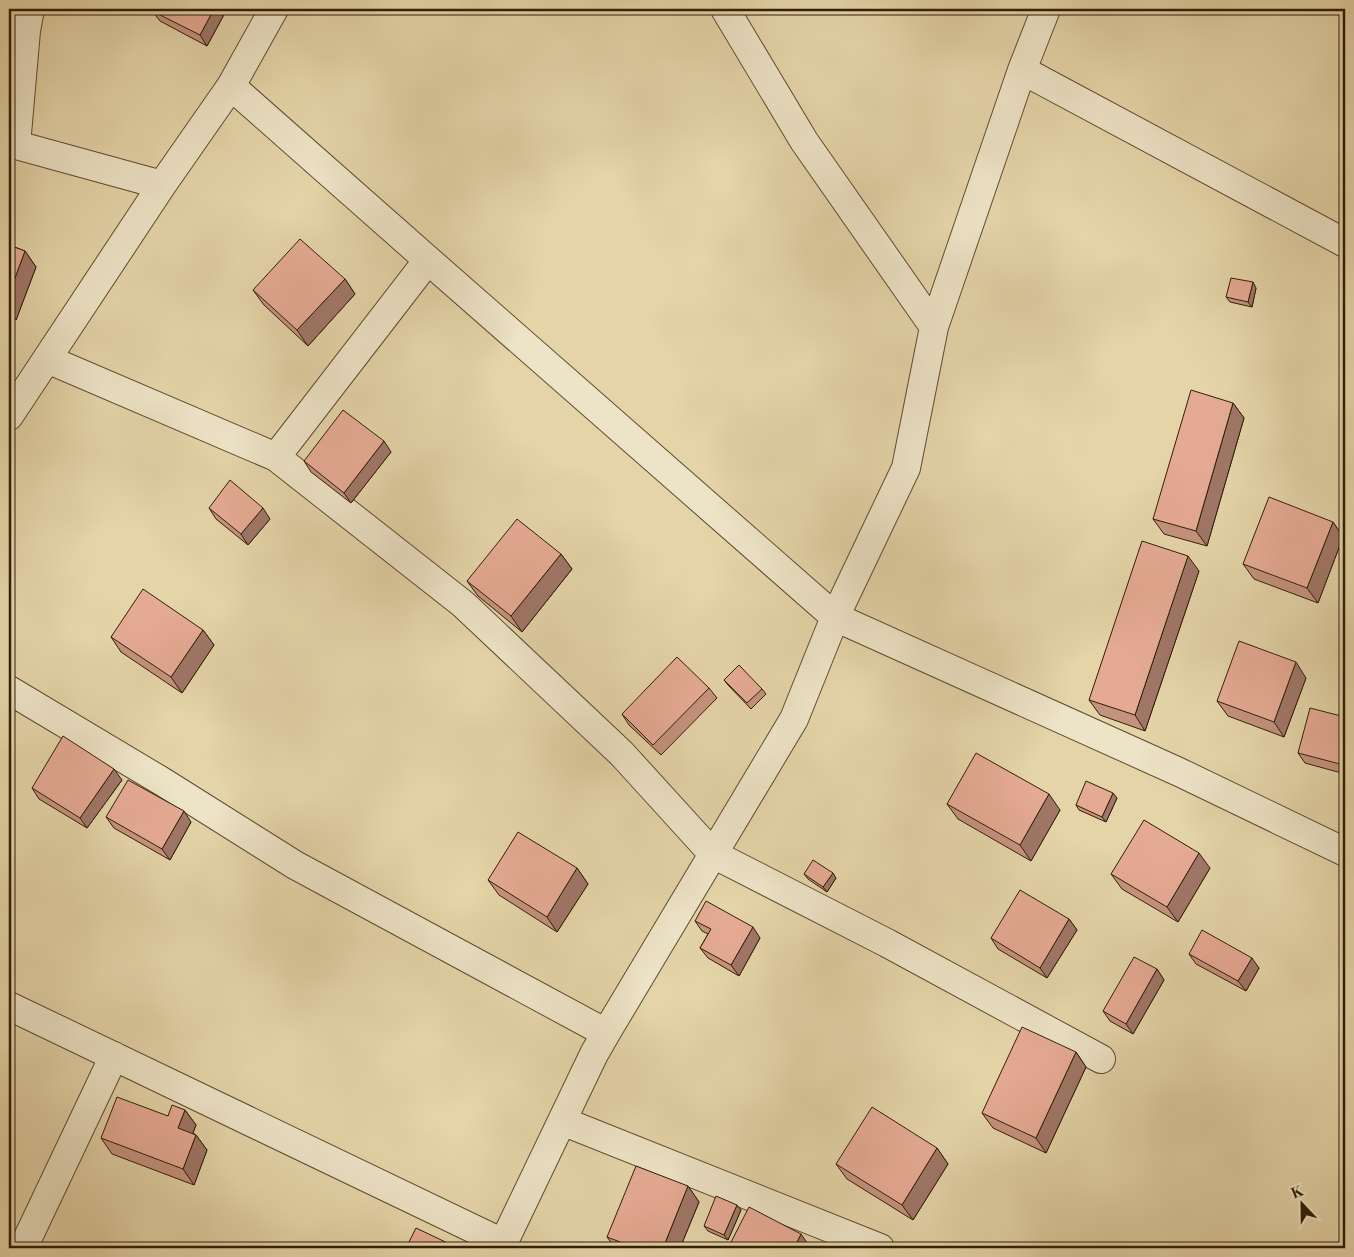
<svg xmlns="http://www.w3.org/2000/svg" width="1354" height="1257" viewBox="0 0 1354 1257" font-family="'Libre Bodoni',serif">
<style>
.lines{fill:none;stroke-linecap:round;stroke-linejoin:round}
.street-casing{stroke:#5d4c2f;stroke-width:30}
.street{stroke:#ede3c6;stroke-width:28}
.wall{fill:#c5927f;stroke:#301f07}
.shaded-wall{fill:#a07768;stroke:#301f07}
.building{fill:#e5aa94;stroke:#301f07}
</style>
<rect width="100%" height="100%" fill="#e4d4a8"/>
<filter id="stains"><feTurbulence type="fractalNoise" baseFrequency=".004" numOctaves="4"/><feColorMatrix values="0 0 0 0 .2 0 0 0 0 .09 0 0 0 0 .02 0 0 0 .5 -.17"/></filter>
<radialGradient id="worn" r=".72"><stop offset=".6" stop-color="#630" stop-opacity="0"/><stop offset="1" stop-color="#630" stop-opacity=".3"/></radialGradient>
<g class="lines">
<g class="street-casing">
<path id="street" d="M725,9L804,141L934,327
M1022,70L1345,243
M231,86L428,260L835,617L1179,772L1345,852
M9,143L162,185L231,86L274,9
M16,145L26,31L30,9
M47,359L276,457L463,604L622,754L713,854L887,943L1101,1059
M9,416L162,185
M276,457L428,260
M9,690L163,782L295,865L606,1033
M9,1006L503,1243
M562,1121L880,1248
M23,1248L114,1056
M501,1248L594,1054L606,1033L794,719L835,617L906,468L934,327L1022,70L1046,9"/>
</g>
<use href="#street" class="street"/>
</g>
<path class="wall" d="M227,9L207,46L160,21L152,11Z
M9,245L25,251L36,267L16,320L9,317Z
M345,279L355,294L308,346L264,305L253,290Z
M1256,288L1252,307L1230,302L1226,297Z
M1233,403L1244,418L1207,546L1164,534L1153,519Z
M391,452L351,503L311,472L304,461Z
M209,508L270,519L248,545L216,519Z
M1333,522L1343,537L1318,603L1254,579L1243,564Z
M561,554L572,569L522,632L478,596L467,581Z
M1199,571L1145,731L1100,715L1089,700Z
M203,630L214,645L182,693L121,652L111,637Z
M1306,678L1284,737L1228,716L1217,701Z
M724,680L762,689L766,694L751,709L728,685Z
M709,688L717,698L661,755L629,725L622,714Z
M1345,717V774L1305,763L1298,753Z
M122,780L87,828L39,799L32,788Z
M1117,798L1106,822L1079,810L1076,805Z
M947,804L1060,810L1031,861L958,819Z
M106,817L191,822L170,860L114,828Z
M577,868L588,884L557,932L499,895L488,880Z
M1210,868L1178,922L1122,889L1111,874Z
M804,874L836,878L827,892L808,879Z
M1069,919L1077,930L1047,978L998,949L991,938Z
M695,921L760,938L739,976L708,958L700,948L708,934L702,931Z
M1189,954L1259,968L1246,991L1196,964Z
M1157,969L1164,980L1133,1034L1110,1021L1103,1011Z
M1076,1052L1086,1067L1046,1153L993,1128L982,1113Z
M185,1110L196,1125L193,1133L196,1135L207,1150L194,1185L112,1154L101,1138Z
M937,1148L948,1164L913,1220L847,1179L836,1164Z
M688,1186L699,1202L680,1248H615L607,1237Z
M737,1205L741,1210L728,1240L708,1231L704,1226Z"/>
<path class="shaded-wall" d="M214,9H227L207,46L200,35Z
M25,251L36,267L16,320L9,310V294Z
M345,279L355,294L308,346L297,330Z
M1253,282L1256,288L1252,307L1248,302Z
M1233,403L1244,418L1207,546L1196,531Z
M384,441L391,452L351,503L344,493Z
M263,508L270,519L248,545L241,534Z
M1333,522L1343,537L1318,603L1307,588Z
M561,554L572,569L522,632L511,616Z
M1188,556L1199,571L1145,731L1135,715Z
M203,630L214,645L182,693L171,677Z
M1296,662L1306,678L1284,737L1274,722Z
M1345,743V771L1340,764Z
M114,769L122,780L87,828L80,818Z
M1113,793L1117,798L1106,822L1102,817Z
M1049,794L1060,810L1031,861L1020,845Z
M184,811L191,822L170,860L162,849Z
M1199,853L1210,868L1178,922L1167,907Z
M577,868L588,884L557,932L547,917Z
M833,873L836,878L827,892L823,887Z
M1069,919L1077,930L1047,978L1040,968Z
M753,927L760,938L739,976L731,965Z
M1252,958L1259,968L1246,991L1238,981Z
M1157,969L1164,980L1133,1034L1126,1024Z
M1076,1052L1086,1067L1046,1153L1036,1138Z
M185,1110L196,1125L189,1143L178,1128Z
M196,1135L207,1150L194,1185L183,1169Z
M937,1148L948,1164L913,1220L902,1205Z
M688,1186L699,1202L680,1248H663Z
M737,1205L741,1210L728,1240L724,1235Z
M801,1234L808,1244L806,1248H794Z"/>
<path class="building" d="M153,9H214L200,35L152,11Z
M300,239L345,279L297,330L253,290Z
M9,245L25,251L9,294Z
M1231,278L1253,282L1248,302L1226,297Z
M1191,390L1233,403L1196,531L1153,519Z
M343,410L384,441L344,493L304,461Z
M230,480L263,508L241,534L209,508Z
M1269,497L1333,522L1307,588L1243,564Z
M517,519L561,554L511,616L467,581Z
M1142,541L1188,556L1135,715L1089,700Z
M143,589L203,630L171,677L111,637Z
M1239,641L1296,662L1274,722L1217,701Z
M677,657L709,688L653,745L622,714Z
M739,665L762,689L747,703L724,680Z
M1310,708L1345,717V743L1340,764L1298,753Z
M63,736L114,769L80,818L32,788Z
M976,753L1049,794L1020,845L947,804Z
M128,780L184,811L162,849L106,817Z
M1086,781L1113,793L1102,817L1076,805Z
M1144,820L1199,853L1167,907L1111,874Z
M518,832L577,868L547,917L488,880Z
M813,860L833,873L823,887L804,874Z
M1020,890L1069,919L1040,968L991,938Z
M706,901L753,927L731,965L700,948L711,929L695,921Z
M1202,930L1252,958L1238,981L1189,954Z
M1134,957L1157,969L1126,1024L1103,1011Z
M1022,1027L1076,1052L1036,1138L982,1113Z
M117,1097L168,1116L172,1105L185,1110L178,1128L196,1135L183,1169L101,1138Z
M872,1107L937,1148L902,1205L836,1164Z
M636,1166L688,1186L663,1248H636L607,1237Z
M716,1196L737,1205L724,1235L704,1226Z
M749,1207L801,1234L794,1248H728Z
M416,1228L456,1247L455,1248H406Z"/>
<rect width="1354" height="1257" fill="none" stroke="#e4d4a8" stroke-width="30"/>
<rect x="10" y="10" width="1334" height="1237" fill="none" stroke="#301f07" stroke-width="2.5"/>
<rect x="15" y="15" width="1324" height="1227" fill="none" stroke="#301f07"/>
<g transform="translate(1302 1204) rotate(338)" stroke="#ede3c6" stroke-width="4" paint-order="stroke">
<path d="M0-4L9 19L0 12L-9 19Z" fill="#301f07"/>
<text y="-8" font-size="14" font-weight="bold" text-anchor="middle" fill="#301f07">K</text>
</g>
<rect width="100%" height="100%" filter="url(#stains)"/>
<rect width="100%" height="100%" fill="url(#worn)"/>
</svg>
